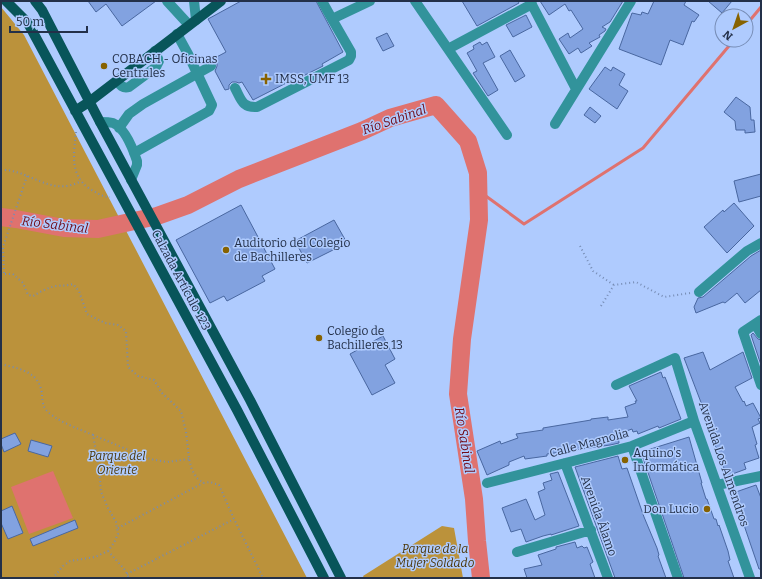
<svg xmlns="http://www.w3.org/2000/svg" width="762" height="579" viewBox="0 0 762 579" font-family="Bitter,serif">
<style>
.green{fill:#bb923b}
.water{fill:#df726f}
.lines{fill:none;stroke-linecap:round;stroke-linejoin:round}
.stream{stroke:#df726f;stroke-width:3}
.river{stroke:#df726f;stroke-width:18}
.building{fill:#82a2e0;stroke:#4967a0}
.path{stroke:#768cb4;stroke-width:2;stroke-dasharray:1 3;stroke-linecap:butt}
.minor{stroke:#32939b;stroke-width:10}
.major{stroke:#08555a;stroke-width:10}
.poi-dot{fill:#876200;stroke:#afcbfe;stroke-width:1.5}
.labels{text-anchor:middle;stroke-width:3;stroke-linejoin:round;paint-order:stroke}
.poi-label{font-size:12px;fill:#233049;stroke:#afcbfe;text-anchor:start}
.street-label{font-size:12px;fill:#233049;stroke:#afcbfe}
.park-label{font-size:12px;font-style:italic;fill:#4d3809;stroke:#afcbfe}
.water-label{font-size:13px;font-style:italic;fill:#720b17;stroke:#afcbfe}
</style>
<rect width="100%" height="100%" fill="#afcbfe"/>
<path class="green" d="M1,7L24,35L307,578H1Z
M442,526L454,528L463,578H364L363,576Z"/>
<path class="water" d="M53,471L73,518L29,534L11,487Z"/>
<g class="lines">
<path class="stream" d="M746,25L761,7
M479,191L524,224L643,148L734,40"/>
<path class="river" d="M1,217L16,219L64,228L98,229L157,216L188,205L239,179L362,131L390,118L436,105L468,141L478,173L479,220L462,339L458,394L474,499L477,541L481,578"/>
</g>
<path class="building" d="M88,1H156L122,26L106,4L96,12Z
M241,1H316L343,52L322,64L323,66L301,77L300,76L253,100L242,82L239,83L236,82H232L229,85V89L225,90L215,71L217,66V63L211,60L226,52L208,19Z
M462,1H518L519,3L477,26Z
M540,1H623L610,22L602,27L606,29L605,31L599,35L600,37L589,43L592,46L581,53L578,48L569,54L559,39L568,33L570,38L583,29L571,10L569,11L565,4L549,15Z
M654,1H686L684,5L699,15L694,22L692,21L683,45L670,40L661,65L619,49L632,13L641,15L642,12L648,14Z
M708,1H732L722,13Z
M526,15L532,27L513,37L506,25Z
M387,33L394,46L383,51L376,38Z
M480,42L482,45L487,42L495,57L483,63L498,90L488,96L473,73L477,71L467,53L474,49L473,46Z
M510,50L525,76L515,82L500,56Z
M605,67L611,71L613,67L625,74L619,85L628,91L617,109L589,89Z
M736,97L750,107L751,120H754L755,132L745,133V130H736L735,121L724,112Z
M590,107L601,116L595,123L584,115Z
M761,174V196L739,202L734,181Z
M734,203L754,226L727,253L704,227L723,210L724,212Z
M241,205L275,269L262,276L265,281L227,301L224,296L210,303L176,240Z
M334,220L347,243L307,263L295,241Z
M761,250V290L745,303L737,293L725,303L723,302L696,313L694,307L698,298L703,297L751,256Z
M753,333L758,339L761,340V365L751,335Z
M383,336L395,359L385,365L395,383L372,395L350,354Z
M703,352L710,370L743,352L752,378L735,387L743,402L744,401L746,406L753,403L761,418L758,419L760,423L752,427L757,444L755,445L759,458L744,463L746,469L727,476L713,440L715,439L684,358Z
M661,372L663,378L665,377L681,419L659,428L658,426L638,434L637,431L633,432L632,429L618,434L619,443L610,445L547,454V456L525,459L524,456L509,462V465L487,475L477,451L500,441L501,444L518,438L516,434L543,430V428L591,420V419L608,417V420L628,417L625,407L636,403L635,401H637L629,386Z
M15,433L21,444L4,452L1,444V439Z
M689,437L702,483H701L706,499H707L714,519H716L718,526L719,525L728,551L730,560L728,561L734,578H684L641,452Z
M31,440L52,446L48,457L28,451Z
M618,456L622,469L627,468L644,517L657,548L659,555L658,556L666,578H615L575,467Z
M558,472L579,526L551,535V534L543,536L526,542L521,529L511,532L502,508L526,499L535,520L545,515L538,492L545,489L543,483L552,480L550,474Z
M756,485L761,498V569H759L733,493Z
M12,506L23,533L8,539L1,523V511Z
M75,520L78,528L33,546L30,539Z
M575,542L577,548L582,546L584,548L587,547L593,562L590,564L595,578H527L524,569L542,565L538,555L556,549V547Z"/>
<g class="lines">
<path class="path" d="M76,132C74,153 69,175 90,189C97,193 103,197 110,197
M1,170C30,169 51,198 81,181
M580,246L593,271L614,285
M4,273L3,247L27,176
M1,274H13L23,283L28,295L33,296C40,292 48,287 57,286C63,285 67,286 73,284L79,291L87,314L105,323L118,325L126,331L128,367L138,376L154,380L162,393L181,411L186,432L189,459L192,470L197,478L203,483L210,482L219,485L234,519L263,578
M601,306L614,285L636,282L664,297L690,293
M1,364C16,368 37,371 41,389C43,396 41,403 46,410C56,421 79,429 93,435L99,468L101,492L108,508L116,522L118,534L114,543L108,551L95,557L70,561L63,566L53,578
M93,435L150,459L167,462L189,459
M118,528L203,483
M108,551L125,570L129,578
M127,574L234,519"/>
<path class="minor" d="M167,1L189,25
M194,1L196,20
M322,1L332,19L370,1
M415,1L507,135
M530,1L576,89
M448,49L532,4
M117,81C120,85 123,89 129,87L156,67L159,61L155,51
M235,88C241,99 242,108 257,107L349,60L351,56V52L332,19
M100,122C104,122 109,122 113,123C125,128 133,149 137,161V165L131,180
M555,124L631,1
M119,128L129,114L143,104L211,66
M134,153L209,111L212,105L188,54L177,34
M699,292L747,251L761,243
M761,320L743,332L761,385
M755,324L761,334
M616,385L675,358L694,421L750,578
M632,446L678,578
M565,463L608,578
M487,483L632,446L694,421
M717,485L761,476
M517,552L591,530"/>
<path class="major" d="M6,1L28,23L237,410L324,578
M35,1L42,10L100,122L250,400L341,578
M75,111L89,102L221,1"/>
</g>
<g class="poi-dot">
<circle cx="104" cy="66" r="4"/>
<path d="M264 73h4v4h4v4h-4v4h-4v-4h-4v-4h4z"/>
<circle cx="226" cy="250" r="4"/>
<circle cx="319" cy="338" r="4"/>
<circle cx="625" cy="460" r="4"/>
<circle cx="707" cy="509" r="4"/>
</g>
<g class="labels">
<g class="poi-label">
<text x="112" y="63">COBACH - Oficinas<tspan x="112" dy="14">Centrales</tspan></text>
<text x="275" y="83">IMSS, UMF 13</text>
<text x="234" y="247">Auditorio del Colegio<tspan x="234" dy="14">de Bachilleres</tspan></text>
<text x="327" y="335">Colegio de<tspan x="327" dy="14">Bachilleres 13</tspan></text>
<text x="633" y="457">Aquino's<tspan x="633" dy="14">Informática</tspan></text>
<text x="699" y="513" text-anchor="end">Don Lucio</text>
</g>
<g class="street-label">
<text transform="translate(181 280) rotate(62)" y="4">Calzada Artículo 123</text>
<text transform="translate(589 443) rotate(-15)" y="4">Calle Magnolia</text>
<text transform="translate(724 464) rotate(71)" y="4">Avenida Los Almendros</text>
<text transform="translate(599 516) rotate(70)" y="4">Avenida Álamo</text>
</g>
<g class="park-label">
<text x="117" y="460">Parque del<tspan x="117" dy="14">Oriente</tspan></text>
<text x="435" y="553">Parque de la<tspan x="435" dy="14">Mujer Soldado</tspan></text>
</g>
<g class="water-label">
<text transform="translate(394 119) rotate(-19)" y="5">Río Sabinal</text>
<text transform="translate(55 224) rotate(7)" y="5">Río Sabinal</text>
<text transform="translate(465 440) rotate(81)" y="5">Río Sabinal</text>
</g>
</g>
<rect width="762" height="579" fill="none" stroke="#233049" stroke-width="4"/>
<g transform="translate(734 28) rotate(220)"><circle r="19" fill="#afcbfe" stroke="#778db6"/>
<path d="M0-3L7 15L0 10L-7 15Z" fill="#876200"/>
<text y="-6" font-size="11" font-weight="bold" text-anchor="middle" fill="#233049">N</text>
</g>
<path d="M10 26v6h77v-6" fill="none" stroke="#233049" stroke-width="2"/>
<text x="16" y="26" font-size="12" fill="#233049" stroke="#afcbfe" stroke-width="3" paint-order="stroke">50 m</text>
</svg>
